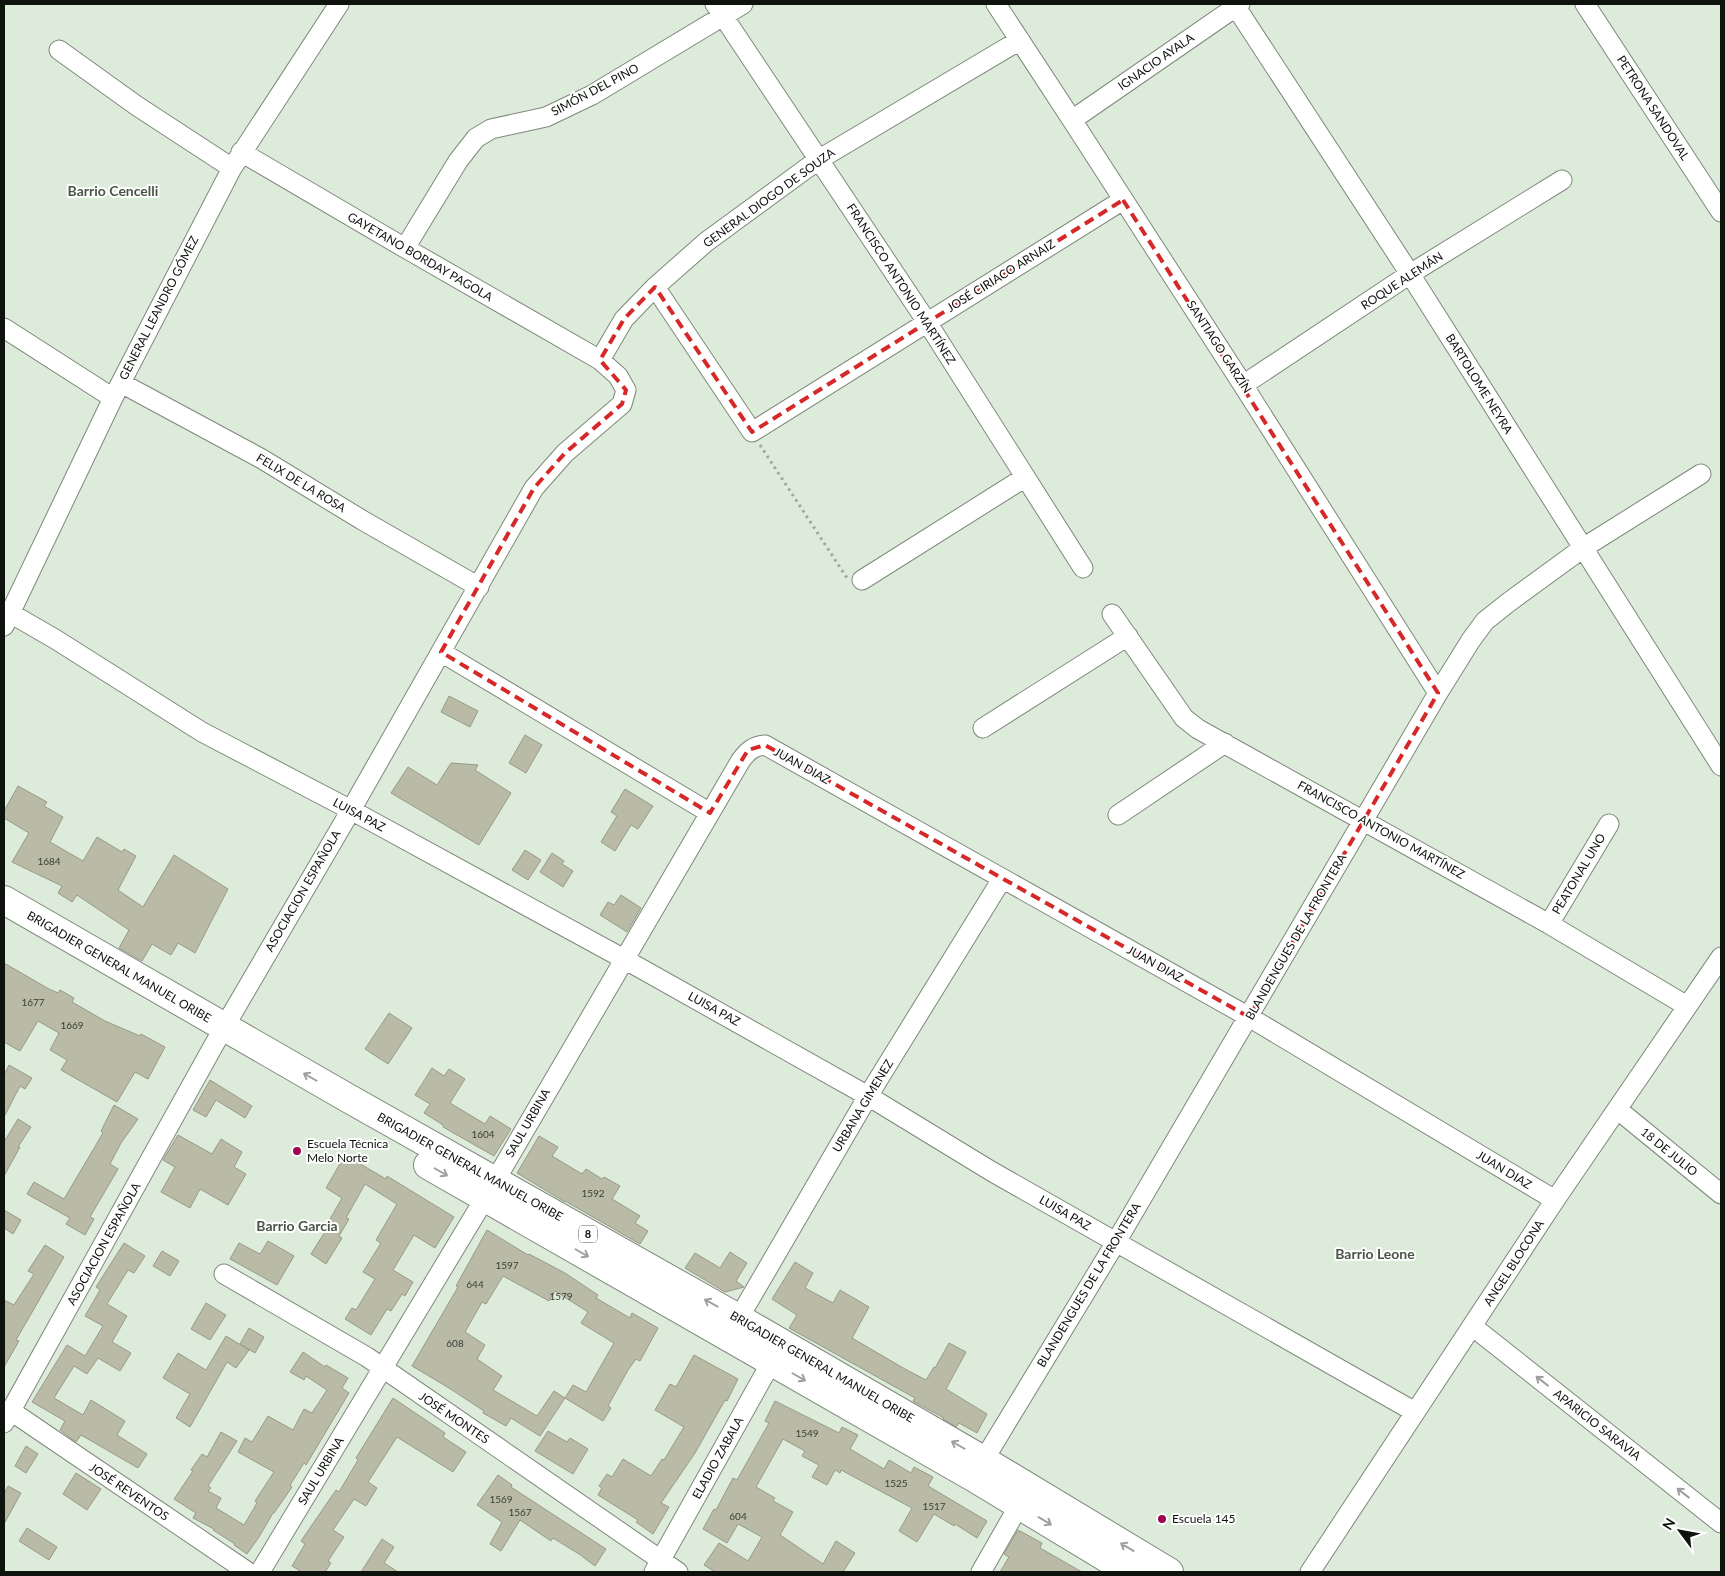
<svg xmlns="http://www.w3.org/2000/svg" width="1725" height="1576" viewBox="0 0 1725 1576" font-family="Lato,sans-serif">
<style>
.building{fill:#b9bba7;stroke:#989a87;fill-rule:evenodd}
.lines{fill:none;stroke-linecap:round;stroke-linejoin:round}
.street-casing{stroke:#7d897a;stroke-width:21}
.primary-casing{stroke:#7d897a;stroke-width:30}
.path{stroke:#9ea99b;stroke-width:3;stroke-dasharray:2.5 4;stroke-linecap:butt}
.street{stroke:#fff;stroke-width:19}
.primary{stroke:#fff;stroke-width:28}
.oneway{stroke:#9fa19f}
.marked{fill:none;stroke:#d62828;stroke-width:4;stroke-dasharray:10 6;stroke-linejoin:round}
.poi-dot{fill:#9d054f;stroke:#fff;stroke-width:2}
.labels{text-anchor:middle;stroke-width:4;stroke-linejoin:round;paint-order:stroke}
.number-label{font-size:10px;fill:#3a3d34}
.shield{fill:#fff;stroke:#575a56;stroke-width:1}
.shield-label{font-size:11px;font-weight:bold;fill:#0f130e}
.street-label{font-size:12px;fill:#0f130e;stroke:#fff}
.poi-label{font-size:12px;fill:#0f130e;stroke:#fff;text-anchor:start}
.neighbourhood-label{font-size:14px;font-weight:bold;fill:#495546;stroke:#fff}
</style>
<rect width="100%" height="100%" fill="#ddebda"/>
<path class="building" d="M449,696L478,711L470,727L441,712Z
M525,735L542,745L526,773L509,763Z
M451,763L478,765L475,770L511,793L479,845L391,793L408,767L437,785Z
M18,786L47,802L44,806L63,817L50,842L83,861L97,837L122,852L124,849L136,856L118,890L143,907L174,855L228,889L195,953L178,943L171,955L152,944L142,961L119,948L129,930L77,895L72,902L58,893L62,886L12,862L29,833L4,818V811Z
M625,789L653,806L638,829L631,825L615,851L601,842L617,816L611,812Z
M525,850L541,860L528,880L512,870Z
M552,853L564,861L562,864L573,871L563,887L540,872Z
M621,895L641,908L627,932L600,915L608,902L614,905Z
M4,963L49,989L58,993L60,990L74,998L72,1002L105,1021L140,1036L141,1034L165,1047L148,1079L135,1072L117,1102L61,1070L67,1060L50,1050L59,1033L38,1021L20,1051L4,1042Z
M389,1013L412,1028L388,1064L365,1049Z
M9,1065L32,1078L25,1089L20,1086L4,1117V1075Z
M432,1068L444,1076L449,1069L465,1079L450,1103L485,1124L490,1116L511,1129L494,1156L443,1127V1125L424,1113L430,1104L415,1095Z
M210,1080L252,1106L245,1118L216,1100L206,1117L193,1110Z
M114,1105L138,1119L121,1143L110,1164L118,1169L90,1217L94,1219L85,1235L66,1224L70,1218L27,1194L34,1182L64,1199L103,1133L101,1131Z
M18,1119L31,1127L18,1147H20L4,1176V1142Z
M178,1135L212,1154L221,1139L242,1152L234,1167L246,1174L228,1205L200,1189L190,1208L161,1192L175,1167L163,1160Z
M539,1136L558,1147L552,1156L582,1174L586,1169L602,1179L604,1177L620,1186L612,1199L640,1216L635,1223L648,1231L640,1244L565,1201V1202L517,1173Z
M345,1155L386,1179L387,1176L454,1217L435,1248L414,1235L393,1270L413,1282L405,1296L402,1294L391,1311L387,1309L371,1335L345,1319L352,1308L356,1310L375,1279L363,1272L381,1243L376,1240L397,1204L365,1184L346,1218L349,1219L339,1236L342,1238L326,1264L311,1254L328,1227L326,1226L342,1198L326,1188Z
M4,1210L21,1220L13,1234L4,1228Z
M487,1230L528,1255L529,1254L565,1273L598,1295L596,1298L630,1318L632,1313L658,1328L640,1361L636,1359L628,1370L608,1406L611,1408L603,1421L565,1398L540,1436L511,1418L506,1426L483,1413L484,1411L449,1388L412,1366L458,1287L456,1286ZM503,1276L549,1301L555,1291L588,1312L581,1323L614,1343L586,1392L573,1385L565,1398L554,1391L537,1416L493,1390L502,1376L477,1359L485,1345L465,1332L482,1302L486,1304Z
M268,1241L294,1256L277,1285L230,1259L239,1243L260,1254Z
M124,1243L145,1256L134,1273L128,1270L107,1304L127,1316L112,1342L131,1353L120,1371L98,1358L87,1374L74,1366L54,1398L83,1415L91,1400L125,1421L117,1435L147,1454L138,1468L81,1435L76,1442L60,1430L65,1421L32,1402L67,1345L85,1356L103,1326L85,1316L100,1290L96,1287Z
M45,1245L64,1257L16,1340L19,1341L4,1367V1300L14,1305L34,1274L28,1271Z
M162,1251L179,1261L170,1276L153,1266Z
M730,1252L747,1263L736,1281L744,1287L725,1292L685,1268L695,1253L720,1268Z
M795,1262L813,1273L805,1288L833,1303L840,1290L869,1307L852,1338L905,1369L926,1380L934,1367L935,1368L949,1343L966,1352L946,1389L987,1414L977,1433L959,1423L956,1427L955,1426L943,1419L944,1418L913,1401L915,1398L789,1328L797,1315L772,1299Z
M206,1303L226,1315L210,1340L191,1329Z
M249,1328L264,1337L255,1353L240,1344Z
M226,1336L249,1350L236,1368L227,1362L190,1427L176,1418L190,1394L163,1378L178,1353L206,1370Z
M303,1352L325,1367L326,1365L348,1378L342,1388L349,1393L306,1465L304,1463L290,1485L292,1487L274,1513H273L259,1537L247,1554L234,1545L235,1544L213,1530L214,1529L193,1518L196,1513L174,1499L193,1471L191,1470L202,1454L207,1457L221,1432L237,1441L208,1486L211,1488L208,1491L221,1498L216,1508L244,1525L257,1503L255,1501L274,1472L238,1452L245,1438L252,1442L268,1416L293,1430L304,1409L312,1413L327,1390L306,1376L304,1380L290,1372Z
M694,1355L738,1379L727,1401L725,1400L695,1453L661,1503L669,1507L653,1534L636,1522L638,1520L598,1495L602,1488L599,1486L607,1474L612,1477L623,1459L651,1476L662,1459L664,1460L684,1427L655,1410L670,1384L676,1387Z
M393,1398L445,1433L443,1437L466,1452L453,1472L397,1437L368,1482L377,1488L366,1506L354,1499L333,1530L344,1537L328,1561L331,1563L325,1572H302L292,1566L305,1544L301,1541L336,1490L339,1492L358,1460L356,1458Z
M775,1401L839,1433L842,1427L858,1435L850,1449L884,1469L889,1460L911,1473L914,1467L933,1477L928,1486L987,1521L977,1538L955,1524L954,1526L934,1514L917,1542L899,1531L912,1508L841,1470L840,1473L835,1470L827,1485L812,1477L819,1465L802,1456L805,1451L783,1439L756,1487L775,1498L773,1501L793,1512L780,1535L823,1564L836,1541L855,1553L843,1572H715L704,1565L719,1543L748,1561L762,1537L738,1524L727,1543L703,1529L714,1509L716,1510L733,1478L737,1480L769,1423L765,1421Z
M548,1431L567,1442L570,1438L588,1449L573,1474L535,1451Z
M26,1446L38,1454L26,1473L15,1466Z
M76,1473L101,1489L87,1510L63,1494Z
M498,1475L512,1485L511,1487L606,1549L595,1566L579,1554L553,1538L551,1541L520,1520L501,1551L490,1544L502,1522L477,1505Z
M8,1486L21,1493L4,1524V1494Z
M27,1528L57,1547L49,1560L19,1541Z
M1018,1530L1042,1543L1040,1548L1082,1572H1000L1009,1557L1004,1554Z
M382,1539L394,1547L384,1563L398,1572H361Z"/>
<g class="lines">
<g class="street-casing">
<path id="street" d="M715,4L927,322L1083,568
M996,4L1072,120L1243,385L1438,693
M1234,4L1410,274L1721,766
M1585,4L1721,212
M59,50L137,106L232,168
M1072,120L1240,4
M405,248L458,161L476,138L491,129L546,117L592,95L743,4
M655,287L752,432L1123,200
M4,328L113,398
M600,360L624,319L655,287L706,242L818,160L1020,40
M121,383L262,459L362,520L479,587
M1243,385L1410,274L1562,180
M862,580L1024,478
M10,613L55,639L202,732L351,810L624,959L868,1096L991,1171L1415,1412
M1112,614L1184,718L1198,729L1549,924L1687,1006
M4,626L113,398L232,168L339,4
M441,652L710,813
M983,728L1128,636
M1118,815L1225,743
M1549,924L1609,824
M1617,1109L1721,1194
M224,1274L367,1357L678,1572
M1472,1326L1721,1523
M733,1328L868,1096L1002,879
M11,1411L248,1572
M4,1423L215,1043L351,810L534,488L565,453L622,404L626,390L618,376L600,360L405,248L241,152
M977,1471L1116,1242L1438,693L1471,640L1485,621L1509,602L1583,548L1701,474
M260,1572L485,1198L741,760C748,751 753,746 765,745L1249,1017L1555,1200
M654,1572L777,1352
M981,1572L1025,1495
M1310,1572L1555,1200L1721,957"/>
</g>
<g class="primary-casing">
<path id="primary" d="M4,900L346,1097L738,1318L983,1460L1169,1572
M428,1165L973,1477L1130,1572"/>
</g>
<path class="path" d="M760,445L847,578"/>
<use href="#street" class="street"/>
<use href="#primary" class="primary"/>
</g>
<defs><path id="oneway-shaft" d="M-6 0H5M1.5-3L5.5 0L1.5 3" fill="none" stroke-width="1.6" stroke-linecap="round" stroke-linejoin="round" transform="scale(1.25)"/></defs>
<g class="oneway">
<use href="#oneway-shaft" transform="translate(310 1077) rotate(-150)"/>
<use href="#oneway-shaft" transform="translate(441 1172) rotate(30)"/>
<use href="#oneway-shaft" transform="translate(582 1253) rotate(30)"/>
<use href="#oneway-shaft" transform="translate(711 1303) rotate(-151)"/>
<use href="#oneway-shaft" transform="translate(799 1377) rotate(30)"/>
<use href="#oneway-shaft" transform="translate(1542 1381) rotate(-142)"/>
<use href="#oneway-shaft" transform="translate(958 1445) rotate(-150)"/>
<use href="#oneway-shaft" transform="translate(1683 1493) rotate(-142)"/>
<use href="#oneway-shaft" transform="translate(1045 1521) rotate(31)"/>
<use href="#oneway-shaft" transform="translate(1127 1547) rotate(-149)"/>
</g>
<path class="marked" d="M1123,200L1438,693L1249,1017L765,745L748,750L710,813L441,652L534,488L565,453L622,404L626,390L600,360L624,319L655,287L752,432Z"/>
<g class="poi-dot">
<circle cx="297" cy="1151" r="5"/>
<circle cx="1162" cy="1519" r="5"/>
</g>
<g class="labels">
<g class="number-label">
<text x="49" y="865">1684</text>
<text x="33" y="1006">1677</text>
<text x="72" y="1029">1669</text>
<text x="483" y="1138">1604</text>
<text x="593" y="1197">1592</text>
<text x="507" y="1269">1597</text>
<text x="475" y="1288">644</text>
<text x="561" y="1300">1579</text>
<text x="455" y="1347">608</text>
<text x="807" y="1437">1549</text>
<text x="896" y="1487">1525</text>
<text x="501" y="1503">1569</text>
<text x="934" y="1510">1517</text>
<text x="520" y="1516">1567</text>
<text x="738" y="1520">604</text>
</g>
<rect class="shield" x="579" y="1225.5" width="18" height="17" rx="4"/>
<g class="shield-label">
<text x="588" y="1238">8</text>
</g>
<g class="street-label">
<text transform="translate(1156 62) rotate(-35)" y="4">IGNACIO AYALA</text>
<text transform="translate(595 90) rotate(-28)" y="4">SIMÓN DEL PINO</text>
<text transform="translate(1653 108) rotate(57)" y="4">PETRONA SANDOVAL</text>
<text transform="translate(769 198) rotate(-36)" y="4">GENERAL DIOGO DE SOUZA</text>
<text transform="translate(420 257) rotate(30)" y="4">GAYETANO BORDAY PAGOLA</text>
<text transform="translate(1001 276) rotate(-32)" y="4">JOSÉ CIRIACO ARNAIZ</text>
<text transform="translate(1402 281) rotate(-33)" y="4">ROQUE ALEMÁN</text>
<text transform="translate(901 284) rotate(57)" y="4">FRANCISCO ANTONIO MARTÍNEZ</text>
<text transform="translate(159 308) rotate(-63)" y="4">GENERAL LEANDRO GÓMEZ</text>
<text transform="translate(1219 347) rotate(57)" y="4">SANTIAGO GARZÍN</text>
<text transform="translate(1479 384) rotate(58)" y="4">BARTOLOME NEYRA</text>
<text transform="translate(301 483) rotate(31)" y="4">FELIX DE LA ROSA</text>
<text transform="translate(802 766) rotate(29)" y="4">JUAN DIAZ</text>
<text transform="translate(359 815) rotate(28)" y="4">LUISA PAZ</text>
<text transform="translate(1381 830) rotate(29)" y="4">FRANCISCO ANTONIO MARTÍNEZ</text>
<text transform="translate(1579 874) rotate(-59)" y="4">PEATONAL UNO</text>
<text transform="translate(303 891) rotate(-60)" y="4">ASOCIACION ESPAÑOLA</text>
<text transform="translate(1296 937) rotate(-60)" y="4">BLANDENGUES DE LA FRONTERA</text>
<text transform="translate(1155 964) rotate(29)" y="4">JUAN DIAZ</text>
<text transform="translate(119 967) rotate(30)" y="4">BRIGADIER GENERAL MANUEL ORIBE</text>
<text transform="translate(714 1009) rotate(29)" y="4">LUISA PAZ</text>
<text transform="translate(863 1106) rotate(-59)" y="4">URBANA GIMENEZ</text>
<text transform="translate(528 1123) rotate(-60)" y="4">SAUL URBINA</text>
<text transform="translate(1669 1152) rotate(39)" y="4">18 DE JULIO</text>
<text transform="translate(470 1167) rotate(29)" y="4">BRIGADIER GENERAL MANUEL ORIBE</text>
<text transform="translate(1504 1170) rotate(31)" y="4">JUAN DIAZ</text>
<text transform="translate(1065 1213) rotate(30)" y="4">LUISA PAZ</text>
<text transform="translate(104 1244) rotate(-61)" y="4">ASOCIACION ESPAÑOLA</text>
<text transform="translate(1514 1263) rotate(-57)" y="4">ANGEL BLOCONA</text>
<text transform="translate(1089 1285) rotate(-59)" y="4">BLANDENGUES DE LA FRONTERA</text>
<text transform="translate(822 1367) rotate(30)" y="4">BRIGADIER GENERAL MANUEL ORIBE</text>
<text transform="translate(454 1418) rotate(34)" y="4">JOSÉ MONTES</text>
<text transform="translate(1597 1425) rotate(38)" y="4">APARICIO SARAVIA</text>
<text transform="translate(718 1458) rotate(-61)" y="4">ELADIO ZABALA</text>
<text transform="translate(321 1471) rotate(-59)" y="4">SAUL URBINA</text>
<text transform="translate(129 1492) rotate(34)" y="4">JOSÉ REVENTOS</text>
</g>
<g class="poi-label">
<text x="307" y="1148">Escuela Técnica<tspan x="307" dy="14">Melo Norte</tspan></text>
<text x="1172" y="1523">Escuela 145</text>
</g>
<g class="neighbourhood-label">
<text x="113" y="196">Barrio Cencelli</text>
<text x="297" y="1231">Barrio Garcia</text>
<text x="1375" y="1259">Barrio Leone</text>
</g>
</g>
<rect width="1725" height="1576" fill="none" stroke="#0f130e" stroke-width="10"/>
<g transform="translate(1680 1531) rotate(302)" stroke="#ffffff" stroke-width="4" paint-order="stroke">
<path d="M0-4L9 19L0 12L-9 19Z" fill="#0f130e"/>
<text y="-8" font-size="14" font-weight="bold" text-anchor="middle" fill="#0f130e">N</text>
</g>
</svg>
